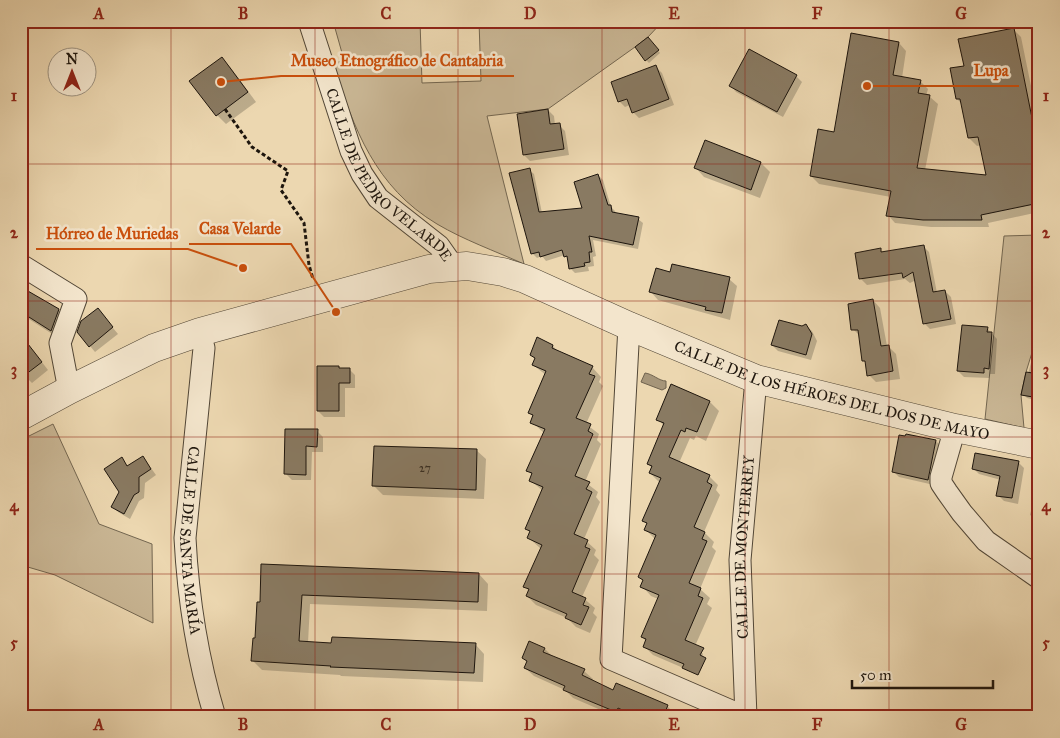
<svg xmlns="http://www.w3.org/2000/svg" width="1060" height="738" viewBox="0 0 1060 738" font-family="'IM FELL Great Primer',serif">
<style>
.green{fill:#c9b694;stroke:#736650}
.water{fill:#a69579;stroke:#6f624e}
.shadow{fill:#0003}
.building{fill:#897a62;stroke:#1d150d}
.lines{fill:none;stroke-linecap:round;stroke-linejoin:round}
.minor-casing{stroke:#514636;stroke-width:23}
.tertiary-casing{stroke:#514636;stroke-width:29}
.path{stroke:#1d150d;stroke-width:3;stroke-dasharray:4 2.5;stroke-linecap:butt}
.minor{stroke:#f3e5cc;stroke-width:21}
.tertiary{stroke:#f3e5cc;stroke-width:28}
.grid{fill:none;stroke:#8f2418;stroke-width:1;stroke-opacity:0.55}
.labels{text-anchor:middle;stroke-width:5;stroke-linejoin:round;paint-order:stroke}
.number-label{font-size:12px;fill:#382e22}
.street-label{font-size:15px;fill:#1d150d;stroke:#f3e5cc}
.leader{fill:none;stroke:#ca4f0c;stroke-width:2}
.callout-dot{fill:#ca4f0c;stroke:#f3e5cc;stroke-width:2}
.callout-label{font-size:16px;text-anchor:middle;font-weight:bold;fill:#ca4f0c;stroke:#f3e5cc;stroke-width:5;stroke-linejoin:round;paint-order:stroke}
.neatline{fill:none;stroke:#8f2418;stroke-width:2}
.grid-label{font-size:16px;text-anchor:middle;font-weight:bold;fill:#8f2418}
</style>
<rect width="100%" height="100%" fill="#ecd7b0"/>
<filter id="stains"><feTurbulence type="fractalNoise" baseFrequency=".004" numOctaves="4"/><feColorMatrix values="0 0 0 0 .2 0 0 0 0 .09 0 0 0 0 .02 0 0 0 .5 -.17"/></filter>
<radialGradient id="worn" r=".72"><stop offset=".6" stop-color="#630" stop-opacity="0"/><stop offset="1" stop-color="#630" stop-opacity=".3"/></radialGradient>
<path class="green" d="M333,21H420L422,83L481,81L479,21H663L648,37L635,47L548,109L487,116L524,264C495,251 464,240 437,224C375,187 354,129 333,64L344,60Z
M1039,235V347L1034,346L1026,372L1021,395L1024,428L985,419L1004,236Z
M53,424L99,524L152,544L153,623L55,575L21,565V440Z"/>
<path class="water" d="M645,373C653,374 659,381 666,381V388L662,390L641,382Z"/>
<path class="shadow" d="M1013,29L1021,37L1039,125V212L988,223L989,227H931L895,223L888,215L891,197L819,184L811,176L835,133L899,43L906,51L902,78L920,81L928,89L926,96L930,97L938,104L925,170L987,177L981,145L977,146L969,138L962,104L957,99L965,67Z
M651,41L660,53L649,63L646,60Z
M222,59L231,68L256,102L226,124L217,115Z
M656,67L662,73L674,105L639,118L633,112L630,105L625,107L619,101Z
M796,76L802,82L783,117L736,92L731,86Z
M548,110L554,116L555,125H559L565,131L569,155L530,161L524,155Z
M705,142L761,163L770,172L760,198L704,177L695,167Z
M529,170L534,174L542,213L584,210L598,175L603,180L611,207L615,211L616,214L638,219L643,223L638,249L593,240L596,256L593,257L594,266L588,267L589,271L575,273L570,268L569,260L565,255L546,261L542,256L537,258L532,253Z
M923,246L929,252L937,293L945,291L951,297L956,324L930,329L924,323L916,280L910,283L905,279L867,285L861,279L880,250L884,253Z
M671,273L729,279L737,286L730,320L658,300L651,292Z
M21,287L58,310L67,319L60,339L21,314Z
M873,300L880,308L887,346H888L896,354L900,379L876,382L869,375L867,364L864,361L860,336L853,329Z
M98,310L118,334L95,352L90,346Z
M806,326L812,331L817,341L811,360L778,351L772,345Z
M987,328L997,339L995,374H990L989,378L964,377L958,371Z
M21,335L48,370L32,383L21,372Z
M553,346L560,354L592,367L601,377L599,382L603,386L586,424L599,434L597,440L601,444L585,482L598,492L596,497L600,502L584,539L596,550L594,555L599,560L582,597L595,608L593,613L597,617L590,633L576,627L567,618L536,605L527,596L529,591L525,586L541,549L529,538L531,533L527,529L543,491L530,480L532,475L528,471L544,433L532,422L534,417L530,413L546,375L533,365L536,359L531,355Z
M1035,347L1039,348V401L1027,398L1023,394Z
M339,367L341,369H349L355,375V388H345V417H324L318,411Z
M672,386L710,402L719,411L706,441L696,436L694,440L690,438L679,463L709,476L718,485L716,490L720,495L704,532L714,542L712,547L716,551L700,589L710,598L707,604L712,608L695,646L703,654L695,673L653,655L644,646L646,641L642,637L658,599L651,596L642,586L644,581L640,577L656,540L646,530L648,525L644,520L660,483L650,473L652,468L648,464L664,426L658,419Z
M317,431L323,437V452H312L311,480H292L286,474Z
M907,435L936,441L942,447L934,485L899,477L893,471Z
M476,450L486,459L484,499L383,495L374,486Z
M143,457L156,475L145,483L144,498L139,501L130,519L118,512L112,506L120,492L121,459L128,466Z
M1018,462L1024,468L1018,504L1004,501L998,495L1001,480L979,474L973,468Z
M1035,495L1039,496V521L1030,515Z
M262,565L479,574L488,584L487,611L310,604L308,643L475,644L484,654L483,682L341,676L340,675L262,670L252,660L261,604Z
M545,649L553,657L584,671L593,679L592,681L613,692L667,706L676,715L675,717H617L573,698L565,690L534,676L525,668L527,662L523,658Z
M326,710L333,717H259V715Z"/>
<path class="building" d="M1014,28L1039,153V203L981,215L982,220H923L886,216L891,191L810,176L818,129L834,132L851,33L899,42L893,75L921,80L918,93L930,95L917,168L986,175L978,137L968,138L960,99H956L950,68L964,66L958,39Z
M648,37L659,50L645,61L635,47Z
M749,49L797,75L777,112L729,86Z
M222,57L248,92L216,116L189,81Z
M656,65L669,99L632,113L627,99L618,102L611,82Z
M548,109L550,124L560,123L564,149L523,155L517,114Z
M705,140L761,162L751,190L694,168Z
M530,168L539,212L582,208L574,182L598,174L608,205H611L612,212L639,217L633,245L589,236L592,252H589L590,262L584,263L585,266L569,269L567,256L564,257L562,250L540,257L539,252L531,254L509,173Z
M924,245L933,292L945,290L951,319L923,324L913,272L903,278L902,273L859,279L855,253L881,248V252Z
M672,264L730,277L722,313L705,310L706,307L649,292L656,268L670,272Z
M21,287L59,309L51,331L21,312Z
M873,299L881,346L889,345L893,371L867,376L865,361H862L858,330H851L848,304Z
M98,308L113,327L89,347L77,332L81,321Z
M779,320L802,326L806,324L812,334L806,355L771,345Z
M962,325L988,327L987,332H992L989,369L984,368V373L957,371Z
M21,335L42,362L21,378Z
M537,337L553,345L552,348L593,366L589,374L595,376L576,418L591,424L588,431L593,434L575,476L590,482L586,489L592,492L574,534L588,540L585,547L590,549L572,592L586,598L583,605L589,607L581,625L565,618L567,614L526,596L529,589L523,587L542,545L527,538L530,531L525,529L543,487L529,481L532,473L526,471L545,429L530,423L533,415L528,413L546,371L532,365L535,358L530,355Z
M317,366H339V368H350V383H339V411H317Z
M1026,372L1039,374V398L1021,395Z
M671,384L710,401L697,432L686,428L685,432L681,430L669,457L710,475L707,482L712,485L694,527L705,532L702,539L707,541L689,583L701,588L698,596L703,598L685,640L704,648L700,655L706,658L698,675L682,668L684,664L643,647L646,639L641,637L659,595L640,587L643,580L638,577L656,535L644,530L647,523L642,521L661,478L649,473L652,466L647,464L664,423L656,420Z
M285,429H318L317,447L306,446V475L284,474Z
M906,434L936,440L928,480L892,472L899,435L905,436Z
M374,446L477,449L476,490L372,486Z
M975,453L1019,461L1012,498L996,496L1000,476L972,469Z
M143,456L151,469L139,477V492L134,495L124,514L111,507L119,492L104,469L122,457L127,466Z
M261,564L479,573L478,602L302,595L299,641L331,643L332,637L476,643L474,673L330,667L331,666L251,661L253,638H255L257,602H260Z
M529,641L545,648L543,652L585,669L582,675L613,690L616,683L668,705L663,717H637L618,708L616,712L563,690L565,686L524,668L527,661L522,658Z"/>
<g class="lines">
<g class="minor-casing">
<g id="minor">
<path id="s1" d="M309,21L351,151L362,174L378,198L439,246L453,266"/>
<path d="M21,265L76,299L60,343L69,390"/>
<path d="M629,326L611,659L745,717"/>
<path id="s2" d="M200,332L204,348L185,538C188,597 198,660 215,717"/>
<path d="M955,428L941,477V483L947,492L962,513L986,541L1039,578"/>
<path id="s3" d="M746,717L740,560L756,379"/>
</g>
</g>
<g class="tertiary-casing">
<g id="tertiary">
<path id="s4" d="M21,416L69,390L154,348L200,332L429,269L467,266L503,272L525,279L629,326L756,379L955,428L1039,445"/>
</g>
</g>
<path class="path" d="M225,109L252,147L288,171L281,190L304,223L309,265L313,279"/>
<use href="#minor" class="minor"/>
<use href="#tertiary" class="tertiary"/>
</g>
<path class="grid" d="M171,21V717M315,21V717M458,21V717M602,21V717M745,21V717M889,21V717M21,164H1039M21,301H1039M21,437H1039M21,574H1039"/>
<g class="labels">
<g class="number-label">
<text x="425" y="472">27</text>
</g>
<g class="street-label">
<text dy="5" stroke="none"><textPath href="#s1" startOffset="178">CALLE DE PEDRO VELARDE</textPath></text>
<text dy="5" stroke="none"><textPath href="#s4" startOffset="861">CALLE DE LOS HÉROES DEL DOS DE MAYO</textPath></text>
<text dy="5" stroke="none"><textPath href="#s2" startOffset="210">CALLE DE SANTA MARÍA</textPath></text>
<text dy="5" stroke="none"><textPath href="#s3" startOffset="170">CALLE DE MONTERREY</textPath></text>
</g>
</g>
<path class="leader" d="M221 82L281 76H514M867 86L964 86H1019M336 312L291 244H189M243 268L188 249H36"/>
<g class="callout-dot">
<circle cx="221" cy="82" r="5"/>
<circle cx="867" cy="86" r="5"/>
<circle cx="336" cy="312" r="5"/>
<circle cx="243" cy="268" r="5"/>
</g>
<g class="callout-label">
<text x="397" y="66">Museo Etnográfico de Cantabria</text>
<text x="991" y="76">Lupa</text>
<text x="240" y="234">Casa Velarde</text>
<text x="112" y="239">Hórreo de Muriedas</text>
</g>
<rect width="1060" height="738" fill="none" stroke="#ecd7b0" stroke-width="55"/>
<g transform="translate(72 72)"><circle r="24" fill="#f3e5cc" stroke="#9d9280"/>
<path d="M0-4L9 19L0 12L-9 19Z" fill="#8f2418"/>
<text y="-8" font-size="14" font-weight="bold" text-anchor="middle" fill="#1d150d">N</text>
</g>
<path d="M852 680v8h141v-8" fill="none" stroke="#1d150d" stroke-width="2.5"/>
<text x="860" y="680" font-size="15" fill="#1d150d" stroke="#f3e5cc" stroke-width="4" paint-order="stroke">50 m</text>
<rect x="28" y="28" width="1004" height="682" class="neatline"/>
<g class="grid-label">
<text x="99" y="19">A</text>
<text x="243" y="19">B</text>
<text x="386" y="19">C</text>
<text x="530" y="19">D</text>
<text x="674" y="19">E</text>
<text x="817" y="19">F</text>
<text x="961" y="19">G</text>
<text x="14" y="101">1</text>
<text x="1046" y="101">1</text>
<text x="14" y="238">2</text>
<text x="1046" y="238">2</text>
<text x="14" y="375">3</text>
<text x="1046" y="375">3</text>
<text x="14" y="511">4</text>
<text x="1046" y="511">4</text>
<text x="14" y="648">5</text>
<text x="1046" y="648">5</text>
<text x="99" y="730">A</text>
<text x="243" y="730">B</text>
<text x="386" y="730">C</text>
<text x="530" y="730">D</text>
<text x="674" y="730">E</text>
<text x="817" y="730">F</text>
<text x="961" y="730">G</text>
</g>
<rect width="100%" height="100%" filter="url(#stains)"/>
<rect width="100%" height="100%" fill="url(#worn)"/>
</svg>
